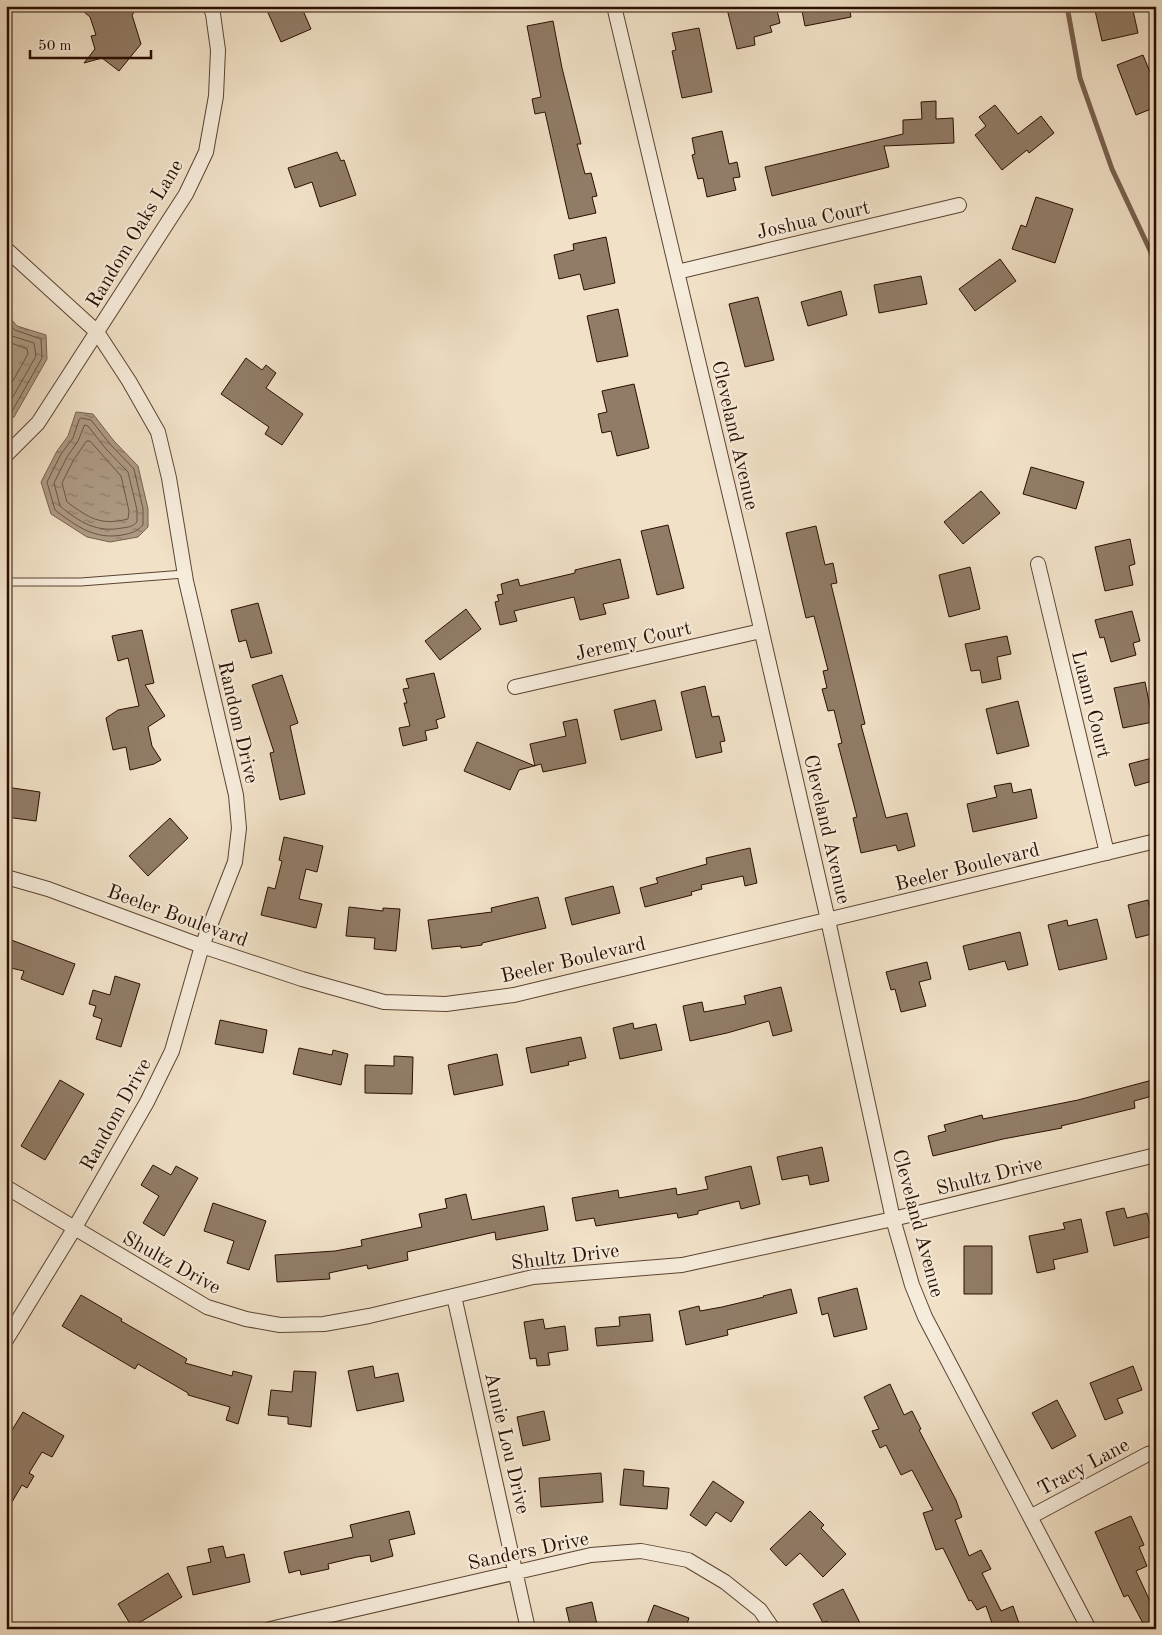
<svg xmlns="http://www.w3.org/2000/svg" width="1162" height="1635" viewBox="0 0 1162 1635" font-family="'Old Standard TT',serif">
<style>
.water{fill:url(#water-ripples);stroke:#79614f}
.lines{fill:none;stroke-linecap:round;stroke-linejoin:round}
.shore{stroke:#6c5442;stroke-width:1}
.stream{stroke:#79614f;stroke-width:5}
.building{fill:#917c67;stroke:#2a0e00}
.lane-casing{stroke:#5c4332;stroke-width:9}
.street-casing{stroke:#5c4332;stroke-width:16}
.lane{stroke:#f6ecdb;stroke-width:7}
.street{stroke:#f6ecdb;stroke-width:14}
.labels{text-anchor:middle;stroke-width:4.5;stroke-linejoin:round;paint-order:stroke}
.street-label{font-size:20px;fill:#2a0e00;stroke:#f6ecdb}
</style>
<defs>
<pattern id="water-ripples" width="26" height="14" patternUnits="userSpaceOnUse" patternTransform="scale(1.25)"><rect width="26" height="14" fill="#ad9983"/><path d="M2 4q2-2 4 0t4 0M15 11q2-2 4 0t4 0" fill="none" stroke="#8d7b69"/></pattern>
</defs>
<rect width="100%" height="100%" fill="#f1e1c7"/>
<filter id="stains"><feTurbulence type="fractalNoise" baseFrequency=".004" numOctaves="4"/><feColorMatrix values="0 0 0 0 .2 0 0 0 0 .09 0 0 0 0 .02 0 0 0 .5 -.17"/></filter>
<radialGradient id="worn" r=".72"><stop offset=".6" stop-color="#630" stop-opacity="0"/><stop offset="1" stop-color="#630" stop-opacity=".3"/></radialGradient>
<path class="water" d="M6,313L17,326L46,335L47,359L14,417L6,421Z
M76,412L93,414L114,441L138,466L148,509V527L138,537L110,542L87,537L51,514L41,482L57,451L68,436Z"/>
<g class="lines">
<path class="shore" d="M6,321L15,330L41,339L42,358L11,413L6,416
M6,331L12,336L34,343L36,356L6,409
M6,341L27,349L28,354L6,393
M81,418L91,420L110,444L134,469L143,509V525C136,532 132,533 122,535C95,540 76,526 55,510L47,482L61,454L73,438L79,420Z
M85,425L88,426L106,449L128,472L137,510V522C132,527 129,527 122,528C97,533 79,522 60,506L54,483L67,457L78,441Z
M87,441H90L121,476L129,511L128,519C100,526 89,518 67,502L62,483L73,461Z"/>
<path class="stream" d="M1067,6L1080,78L1112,169L1156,263"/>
</g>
<path class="building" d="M77,6H139L132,15L141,44L119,71L102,58L84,63L95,49L91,36L96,35L90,17Z
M265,6H301L311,29L281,42Z
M738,6H776L780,23L770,26L772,32L754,37L755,45L737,49L727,9Z
M801,6H849L851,17L805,26Z
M1094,6H1132L1138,33L1102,41Z
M553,21L562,68L581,144H577L585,174L591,173L597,196L592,197L596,213L569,219L545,112L535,114L532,99L541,97L527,26Z
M699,28L712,92L682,98L672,51L676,50L672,33Z
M1143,55L1156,87V107L1136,115L1117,65Z
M936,101V119L953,118L954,143L884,146L889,167L772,196L765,167L903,134V120L922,119L921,102Z
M995,105L1018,134L1041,116L1054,133L1029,153L1027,150L1002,170L975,135L986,126L979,117Z
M722,131L729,164L737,162L740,177L733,178L736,190L707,197L703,178L698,179L692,155L695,154L692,138Z
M337,152L341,161L344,160L356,195L320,207L312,182L295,188L288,168Z
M1036,197L1073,209L1055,263L1012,249L1021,225L1026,227Z
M606,237L615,283L584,290L580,274L559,279L554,255L574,250L573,244Z
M1000,259L1016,281L975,311L959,289Z
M921,276L927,304L879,313L874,285Z
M841,291L847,315L808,326L801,302Z
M758,297L774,360L745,367L729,304Z
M618,309L628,356L597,362L587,316Z
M246,358L262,370L266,365L276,373L266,388L303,414L282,445L265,434L269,427L221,394Z
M634,384L649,448L617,456L611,431L602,433L598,414L607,412L602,391Z
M1031,467L1084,482L1076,509L1023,494Z
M981,491L1000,513L963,544L944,522Z
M668,525L684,588L657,595L641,531Z
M816,526L825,565L833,563L837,583L831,584L865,724L861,725L886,818L907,813L915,846L898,851L896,845L861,853L853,818L857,817L838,744L842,743L834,710L828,711L822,689L827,688L823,671L828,670L814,616L806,618L786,533Z
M1130,539L1135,564L1129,566L1133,585L1105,591L1095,547Z
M620,559L629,598L603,604L606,614L580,620L574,597L514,611L517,621L500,625L495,602L499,601L497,595L503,594L501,584L518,579L520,586L575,573V570Z
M970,567L980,609L949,617L939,575Z
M258,603L272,653L251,658L246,640L239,642L231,610Z
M466,609L481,629L440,660L425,641Z
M1132,611L1140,641L1133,643L1136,655L1111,662L1104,637L1100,638L1095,620Z
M142,630L154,683L145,685L165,716L148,727L152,746L161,760L154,764L130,770L126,747L113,750L106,718L118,710L139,706L128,658L118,661L112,636Z
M1007,636L1011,654L997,657L1001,679L982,683L980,670L971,671L965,644Z
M434,673L445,717L436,720L438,728L425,731L427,740L403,746L399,728L410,726L404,703H407L403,689L409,688L406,679Z
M282,675L298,723L290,726L305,794L280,800L270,753L274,752L252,685Z
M1145,682L1153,722L1123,728L1114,688Z
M705,686L712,717L719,716L725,741L720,742L722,752L696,758L681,692Z
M655,700L662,730L621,740L614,710Z
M1018,701L1029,746L997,754L986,709Z
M577,719L586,763L543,772L541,764L519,770L510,790L464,771L477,742L535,766L530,744L566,736L563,722Z
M1156,757V780L1135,786L1129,764Z
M1011,783L1013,793L1031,789L1037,818L973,832L967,804L997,797L994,786Z
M6,787L40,792L36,821L6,817Z
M170,818L188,838L148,876L129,856Z
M284,837L323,846L317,872L306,869L299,899L322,904L316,928L261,915L268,887L275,889L282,861L279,860Z
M750,848L757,883L745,886L743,876L701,885L702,889L691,892L692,895L645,907L640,888L658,883L656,878L707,864L706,858Z
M613,886L620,913L572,925L565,898Z
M538,897L546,928L482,943V945L461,948V946L432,949L428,920L492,912L491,908Z
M1148,900L1150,907L1156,906V933L1136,938L1128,905Z
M349,907L383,911V908L400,909L396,951L374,949L375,938L346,936Z
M1097,919L1107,959L1059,970L1048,925L1067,920L1068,926Z
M1020,932L1028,965L1008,970L1005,961L969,970L963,946Z
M6,938L75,964L63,995L21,979L24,971L6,967Z
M927,962L931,979L919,982L926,1006L901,1012L895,989L891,990L886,972Z
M115,976L140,984L121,1047L96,1039L102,1019L93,1016L96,1006L89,1004L93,990L110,995Z
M781,987L792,1031L773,1036L769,1021L727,1033L690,1041L683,1006L702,1002L704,1012L746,1004L744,996Z
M220,1020L267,1030L263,1053L215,1044Z
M633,1023L634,1029L656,1024L662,1050L620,1059L613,1028Z
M581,1037L586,1058L568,1062L569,1065L531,1073L526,1048Z
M299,1048L332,1055L333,1050L348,1054L341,1085L293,1074Z
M497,1054L503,1085L454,1095L448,1065Z
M394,1056L413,1057L412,1094L365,1093V1065L394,1066Z
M1156,1079V1095L1134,1101L1135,1108L1061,1126L1062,1128L1003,1139L933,1156L928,1136L946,1131L944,1125L982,1115L983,1119L1078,1100Z
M60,1080L84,1094L45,1160L21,1146Z
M822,1147L829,1181L810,1185L808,1175L782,1180L777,1157Z
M153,1165L171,1175L176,1166L198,1178L164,1236L143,1223L159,1196L141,1185Z
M751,1166L760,1204L741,1209L739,1201L698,1211V1214L678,1218L677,1213L596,1226L594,1218L576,1221L572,1198L618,1190L619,1198L676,1188L677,1195L708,1189L705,1177Z
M466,1194L472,1220L544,1206L548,1230L496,1240L495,1232L407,1252L408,1260L368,1269L367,1265L329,1273L330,1279L277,1282L275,1255L335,1251L362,1246L361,1240L422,1227L419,1214L447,1208L445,1199Z
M213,1203L266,1221L249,1270L227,1263L234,1241L204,1231Z
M1124,1208L1127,1218L1147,1213L1153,1236L1114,1246L1106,1212Z
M1081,1219L1088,1252L1053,1260L1055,1269L1037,1273L1029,1236L1065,1229L1063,1223Z
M964,1246H992V1294H964Z
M857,1288L867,1329L834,1337L828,1313L822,1315L818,1298Z
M791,1289L797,1313L727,1330L728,1335L686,1345L679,1311L699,1306L700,1311L722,1307L764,1297L763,1296Z
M81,1295L122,1319L121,1321L187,1359L185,1363L232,1376L233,1371L252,1376L238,1424L226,1420L230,1407L188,1395V1393L138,1364L135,1369L62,1326Z
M650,1314L653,1341L597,1346L595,1328L620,1326L619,1317Z
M543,1319L545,1329L565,1326L568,1350L548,1353L550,1365L537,1366L536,1358L530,1359L524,1322Z
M373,1366L375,1378L398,1373L404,1401L357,1411L348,1371Z
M1133,1366L1142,1390L1117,1399L1123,1413L1105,1420L1090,1383Z
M294,1371L316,1372L311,1427L288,1424V1417L268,1415L271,1390L292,1392Z
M890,1384L904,1415L912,1411L921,1429L919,1430L956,1500L962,1517L955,1520L969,1556L981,1550L991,1569L982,1573L1001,1611L1013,1606L1021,1629H994L986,1606L977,1610L971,1600L969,1601L943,1548L936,1550L923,1513L933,1510L912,1470L901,1475L886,1445L880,1448L872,1431L879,1429L864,1397Z
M1057,1400L1076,1436L1052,1449L1032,1413Z
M544,1411L550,1440L523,1446L517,1417Z
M23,1412L64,1436L52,1457L42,1452L29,1473L34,1476L27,1488L22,1485L6,1512V1440Z
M624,1469L644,1471L643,1486L669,1488L667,1509L620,1505Z
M601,1473L603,1502L541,1507L539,1478Z
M713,1481L744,1502L731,1522L716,1512L706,1526L690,1515Z
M409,1511L415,1534L389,1540L393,1556L371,1562L370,1555L357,1557L328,1564L329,1569L301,1575L300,1570L289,1573L284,1552L353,1537L350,1525Z
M810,1511L824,1525L821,1528L846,1554L823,1577L800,1553L786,1566L770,1549Z
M1131,1516L1144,1545L1139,1547L1147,1566L1136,1571L1156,1614V1629H1146L1128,1595L1124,1597L1095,1532Z
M223,1546L226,1558L244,1554L250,1582L193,1595L187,1567L211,1562L208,1549Z
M168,1573L182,1597L132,1627L118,1604Z
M843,1589L863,1629H831L827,1621L823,1623L813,1604Z
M592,1602L598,1629H571L566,1608Z
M654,1605L689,1618L685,1629H645Z"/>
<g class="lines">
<g class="lane-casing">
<path id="lane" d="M6,582H81L184,574"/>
</g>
<g class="street-casing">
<path id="street" d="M614,6L742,546L828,920L893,1219L912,1285L925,1317L1089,1629
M6,249L97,332L129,381L158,432L169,478L186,581L236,795L239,828L235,862L202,946L172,1051L147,1102L74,1229L6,1340
M677,272L959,205
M6,455L38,423L186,194L206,152L216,96L218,50L213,14L210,6
M1038,564L1107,853
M515,687L761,631
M6,877L48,889L202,946L302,979L384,1002L446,1004L514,995L1156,841
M6,1187L207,1307L246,1319L280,1325L324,1324L369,1316L533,1277L682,1265L893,1219L1156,1155
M454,1296L528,1629
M1030,1517L1148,1454L1156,1452
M270,1629L591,1555L641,1551L688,1560L725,1582L760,1610L773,1629"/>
</g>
<use href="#lane" class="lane"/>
<use href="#street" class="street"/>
</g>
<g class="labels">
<g class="street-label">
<text transform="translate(813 219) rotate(-13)" y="7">Joshua Court</text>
<text transform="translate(134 233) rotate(-59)" y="7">Random Oaks Lane</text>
<text transform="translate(736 435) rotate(77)" y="7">Cleveland Avenue</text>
<text transform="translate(633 640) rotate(-13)" y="7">Jeremy Court</text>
<text transform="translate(1092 704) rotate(76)" y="7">Luann Court</text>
<text transform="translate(239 722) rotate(77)" y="7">Random Drive</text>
<text transform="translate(828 829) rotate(77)" y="7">Cleveland Avenue</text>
<text transform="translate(967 866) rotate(-14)" y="7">Beeler Boulevard</text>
<text transform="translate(178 915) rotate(20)" y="7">Beeler Boulevard</text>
<text transform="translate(573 959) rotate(-13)" y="7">Beeler Boulevard</text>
<text transform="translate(115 1114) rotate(-61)" y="7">Random Drive</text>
<text transform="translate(989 1175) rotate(-14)" y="7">Shultz Drive</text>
<text transform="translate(919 1223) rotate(75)" y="7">Cleveland Avenue</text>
<text transform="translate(565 1256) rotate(-7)" y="7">Shultz Drive</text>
<text transform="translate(172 1262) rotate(29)" y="7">Shultz Drive</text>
<text transform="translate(508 1443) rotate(77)" y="7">Annie Lou Drive</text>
<text transform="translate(1083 1466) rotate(-28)" y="7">Tracy Lane</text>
<text transform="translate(528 1550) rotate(-12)" y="7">Sanders Drive</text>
</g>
</g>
<rect width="1162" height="1635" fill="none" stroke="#f1e1c7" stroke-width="25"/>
<rect x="8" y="8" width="1147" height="1620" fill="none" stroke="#2a0e00" stroke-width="2.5"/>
<rect x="12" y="12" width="1137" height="1610" fill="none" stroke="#2a0e00"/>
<path d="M30 50v8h121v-8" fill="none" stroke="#2a0e00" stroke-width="2.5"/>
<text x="38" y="50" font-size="15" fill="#2a0e00" stroke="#f6ecdb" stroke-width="4" paint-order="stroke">50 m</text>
<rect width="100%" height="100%" filter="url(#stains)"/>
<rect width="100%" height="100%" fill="url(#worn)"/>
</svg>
